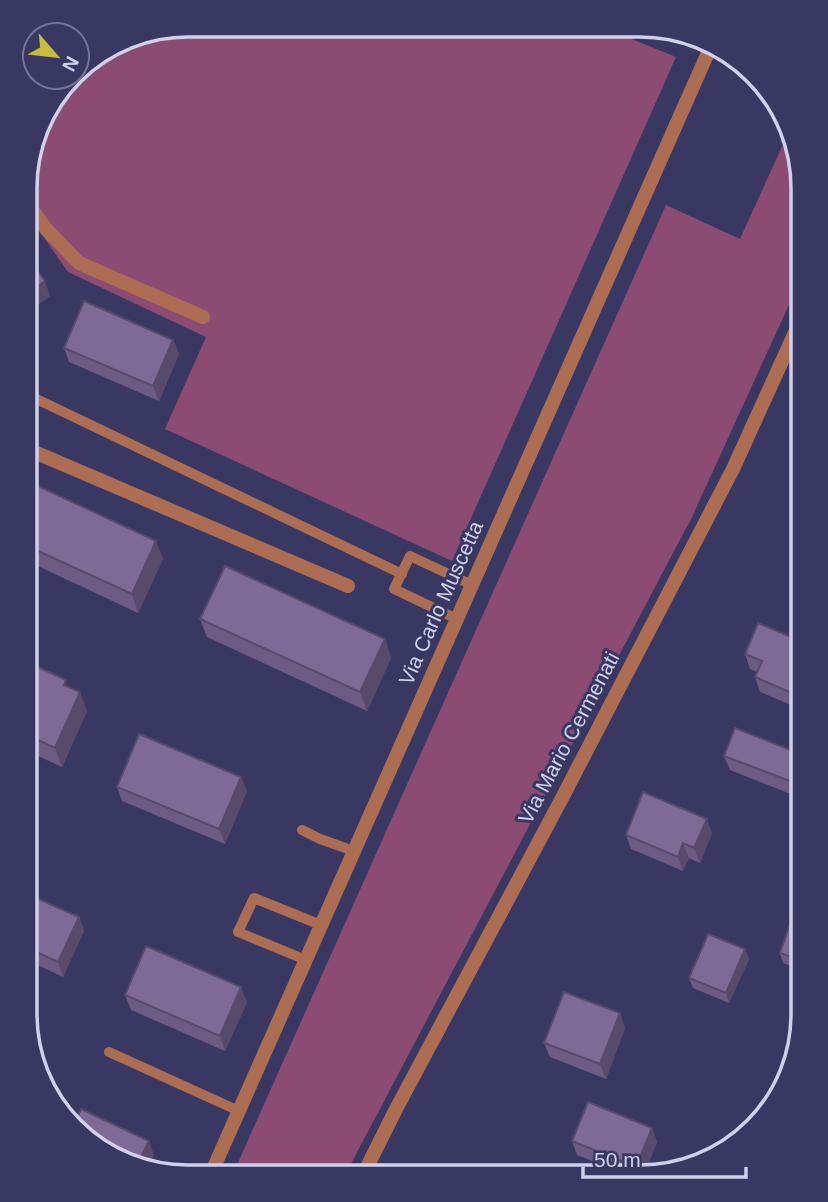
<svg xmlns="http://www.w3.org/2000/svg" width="828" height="1202" viewBox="0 0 828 1202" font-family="Arial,sans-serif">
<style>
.green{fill:#8b4b73}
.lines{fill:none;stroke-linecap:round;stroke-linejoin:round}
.lane{stroke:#ac6d53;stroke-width:10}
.street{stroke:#ac6d53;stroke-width:14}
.wall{fill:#6c5b82}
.shaded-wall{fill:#584a6a}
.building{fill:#7d6a97;stroke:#584a6a;stroke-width:2}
.labels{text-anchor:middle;stroke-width:6;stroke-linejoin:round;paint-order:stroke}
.street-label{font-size:21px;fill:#cfd0ea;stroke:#393862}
.rim{fill:none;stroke:#cfd0ea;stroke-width:3.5}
</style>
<rect width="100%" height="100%" fill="#393862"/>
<path class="green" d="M602,27L676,57L452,561L165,429L206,337L68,272L26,212V166L46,106L70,77H77V69L80,65L135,33Z
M790,129L803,187V274L692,517L344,1177L232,1176L666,205L740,239Z"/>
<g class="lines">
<path class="lane" d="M658,26L709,50
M26,394L402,574
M457,619L394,589L410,556L472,585
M302,830L320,839L354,851
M306,960L238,932L254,898L321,925
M109,1052L239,1111"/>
<path class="street" d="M26,201L46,229L79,263L203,317
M25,448L348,586
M210,1176L711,46
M362,1177L395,1111L561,800L733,469L803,315"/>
</g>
<path class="wall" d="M173,340L179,354L159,401L69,362L64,348Z
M25,480L156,541L163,559L138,613L25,560Z
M200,619L385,639L391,658L367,711L207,637Z
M803,642V710L760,692L755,677L757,672L750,669L745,654Z
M25,661L69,688L87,711L62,767L25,750Z
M803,755V799L730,770L724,756Z
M117,787L247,791L225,844L122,801Z
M712,833L700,863L689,858L683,871L631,849L626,835Z
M25,893L79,917L84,931L63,977L25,959Z
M803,922V970L783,963L780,953Z
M745,949L749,959L729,1003L693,988L689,978Z
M125,995L247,1002L225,1051L131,1010Z
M620,1013L625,1028L606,1079L550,1057L544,1043Z
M652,1128L657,1142L643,1177H632L577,1155L572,1141Z"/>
<path class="shaded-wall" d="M45,281L50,296L26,314V295Z
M173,340L179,354L159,401L153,386Z
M156,541L163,559L138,613L132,594Z
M385,639L391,658L367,711L360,692Z
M80,692L87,711L62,767L55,748Z
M241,777L247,791L225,844L219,829Z
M707,819L712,833L700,863L694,848Z
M683,843L689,858L683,871L678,857Z
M79,917L84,931L63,977L58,962Z
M745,949L749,959L729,1003L726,993Z
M803,950V969L800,960Z
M241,987L247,1002L225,1051L220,1036Z
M620,1013L625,1028L606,1079L600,1064Z
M652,1128L657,1142L643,1177H640L636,1167Z
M149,1141L154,1155L148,1169L137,1165Z"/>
<path class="building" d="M26,255L45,281L26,295Z
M84,301L173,340L153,386L64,348Z
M25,480L156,541L132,594L25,545Z
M225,566L385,639L360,692L200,619Z
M758,623L803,642V693L801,697L755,677L762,661L745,654Z
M25,661L66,680L64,685L80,692L55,748L25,734Z
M735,728L803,755V786L724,756Z
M139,734L241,777L219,829L117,787Z
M643,792L707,819L694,848L683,843L678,857L626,835Z
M25,893L79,917L58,962L25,947Z
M792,918L803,922V950L800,960L780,953Z
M708,934L745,949L726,993L689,978Z
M146,946L241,987L220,1036L125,995Z
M564,992L620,1013L600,1064L544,1043Z
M588,1102L652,1128L636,1167L572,1141Z
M81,1109L149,1141L137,1165L97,1150L74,1124Z"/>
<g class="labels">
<g class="street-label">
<text transform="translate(441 603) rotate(-66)" y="7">Via Carlo Muscetta</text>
<text transform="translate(569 738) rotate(-62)" y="7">Via Mario Cermenati</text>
</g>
</g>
<path d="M0 0H828V1202H0ZM188 37H640A151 151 0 0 1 791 188V1014A151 151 0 0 1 640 1165H188A151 151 0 0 1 37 1014V188A151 151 0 0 1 188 37Z" fill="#393862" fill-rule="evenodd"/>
<path class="rim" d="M188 37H640A151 151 0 0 1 791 188V1014A151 151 0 0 1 640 1165H188A151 151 0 0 1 37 1014V188A151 151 0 0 1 188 37Z"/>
<g transform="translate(56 56) rotate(118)"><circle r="33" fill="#393862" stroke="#757598" stroke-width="2"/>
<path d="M0-5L12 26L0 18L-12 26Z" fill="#c9bb3b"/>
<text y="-10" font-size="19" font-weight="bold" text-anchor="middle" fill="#cfd0ea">N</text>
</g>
<path d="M583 1167v10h163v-10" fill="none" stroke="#cfd0ea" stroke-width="3.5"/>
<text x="594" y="1167" font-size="21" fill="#cfd0ea" stroke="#393862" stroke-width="5" paint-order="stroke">50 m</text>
</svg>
